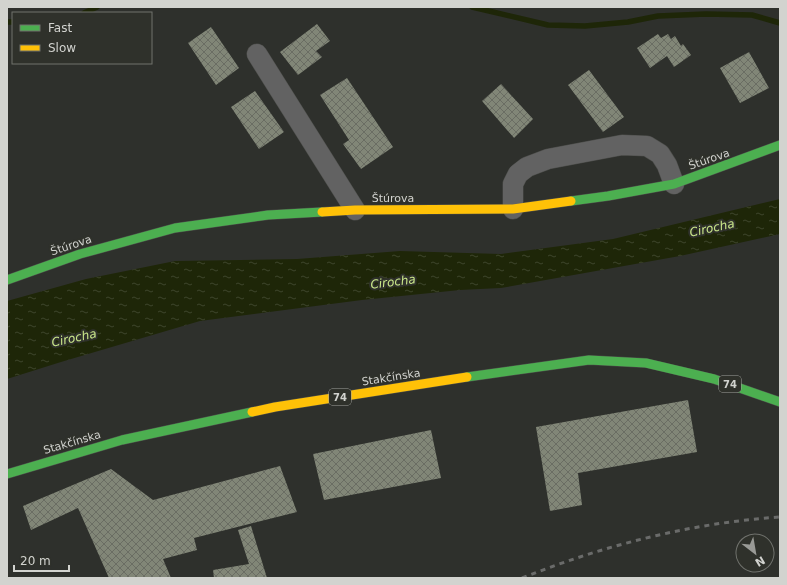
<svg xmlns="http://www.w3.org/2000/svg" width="787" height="585" viewBox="0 0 787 585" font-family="'DejaVu Sans',sans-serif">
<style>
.water{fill:url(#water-ripples)}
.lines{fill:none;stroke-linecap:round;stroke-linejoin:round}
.stream{stroke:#1e2608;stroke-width:5.5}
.building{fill:url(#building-cross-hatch)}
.street-casing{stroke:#4c4d4a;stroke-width:21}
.fast-casing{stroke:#4c4d4a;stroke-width:10}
.slow-casing{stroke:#4c4d4a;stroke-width:10}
.street{stroke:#626262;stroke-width:20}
.fast{stroke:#4caf50;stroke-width:9}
.slow{stroke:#ffc107;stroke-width:9}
.rail{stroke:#6a6b6a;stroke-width:3;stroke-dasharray:5 5;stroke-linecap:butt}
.labels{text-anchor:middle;stroke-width:4;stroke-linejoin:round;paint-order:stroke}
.shield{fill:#2f312b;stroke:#a1a29e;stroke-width:1}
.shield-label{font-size:10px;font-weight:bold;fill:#d2d3cf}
.street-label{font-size:11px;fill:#d2d3cf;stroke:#2f312b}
.water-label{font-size:12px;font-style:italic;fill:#cae78a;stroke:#2f312b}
</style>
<defs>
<pattern id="water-ripples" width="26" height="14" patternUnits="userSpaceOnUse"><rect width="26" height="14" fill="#1e2608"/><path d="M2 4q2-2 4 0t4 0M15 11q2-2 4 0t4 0" fill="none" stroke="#3e452b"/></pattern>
<pattern id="building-cross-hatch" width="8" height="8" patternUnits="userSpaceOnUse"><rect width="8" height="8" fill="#818677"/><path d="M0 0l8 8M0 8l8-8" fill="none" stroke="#6a6d63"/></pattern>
</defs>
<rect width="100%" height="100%" fill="#2e302c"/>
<path class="water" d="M780,199V234L680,256L501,288L460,290L362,300L200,321L61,362L7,379V301L86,279L175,261L297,259L400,251L501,254L613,239Z"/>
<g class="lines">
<path class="stream" d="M472,7L548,25L585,26L628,22L658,16L706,14L752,15L780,23
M84,13L97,7
M7,22H13"/>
</g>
<path class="building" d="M317,24L330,41L316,51L322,57L298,75L280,52Z
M211,27L239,68L216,85L188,43Z
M658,34L661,38L668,34L671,39L675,36L681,46L683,44L691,55L674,67L667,56L650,68L637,48Z
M749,52L769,88L740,103L720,68Z
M589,70L624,117L603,132L568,85Z
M347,78L393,147L361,169L343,144L349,140L320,95Z
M501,84L533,119L514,138L482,101Z
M255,91L284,132L259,149L231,107Z
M688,400L697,452L578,473L582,505L550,511L536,427Z
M431,430L441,478L324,500L313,454Z
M280,466L297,512L194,538L197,550L163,559L171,578H109L78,508L31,530L23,506L111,469L153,500Z
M251,526L267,578H214L213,570L249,564L238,530Z"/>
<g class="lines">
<g class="street-casing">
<path id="street" d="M257,54L355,210
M513,209V184L518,174L527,167L548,159L622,145L647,146L660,154L667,165L674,184"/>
</g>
<g class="fast-casing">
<path id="fast" d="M571,201L608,196L674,184L780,145
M7,280L80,254L175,228L268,215L322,212
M467,377L589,360L646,363L714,379L780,402
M7,474L122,440L252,412"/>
</g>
<g class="slow-casing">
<path id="slow" d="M322,212L355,210L513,209L571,201
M252,412L275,407L467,377"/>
</g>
<use href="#street" class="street"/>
<use href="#fast" class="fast"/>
<use href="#slow" class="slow"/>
<path class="rail" d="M522,578C605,545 691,523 780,517"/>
</g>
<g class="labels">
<g class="shield">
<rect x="719" y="376" width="22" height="16" rx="3"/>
<rect x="329" y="389" width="22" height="16" rx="3"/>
</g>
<g class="shield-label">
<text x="730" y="388">74</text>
<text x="340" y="401">74</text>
</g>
<g class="street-label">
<text transform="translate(709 159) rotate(-19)" y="4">Štúrova</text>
<text x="393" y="202">Štúrova</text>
<text transform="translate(71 245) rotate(-18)" y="4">Štúrova</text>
<text transform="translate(391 377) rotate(-9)" y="4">Stakčínska</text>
<text transform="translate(72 442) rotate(-16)" y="4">Stakčínska</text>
</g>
<g class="water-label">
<text transform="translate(712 228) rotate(-12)" y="4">Cirocha</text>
<text transform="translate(393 282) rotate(-7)" y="4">Cirocha</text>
<text transform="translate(74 338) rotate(-12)" y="4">Cirocha</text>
</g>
</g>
<rect width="787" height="585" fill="none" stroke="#d2d3cf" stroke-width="16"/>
<rect x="12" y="12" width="140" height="52" fill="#2f312b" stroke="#70726d"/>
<rect x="20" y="25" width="20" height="6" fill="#4caf50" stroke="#70726d"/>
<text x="48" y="32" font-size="12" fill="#d2d3cf">Fast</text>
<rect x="20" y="45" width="20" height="6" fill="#ffc107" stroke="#70726d"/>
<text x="48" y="52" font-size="12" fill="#d2d3cf">Slow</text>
<g transform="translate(755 553) rotate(149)"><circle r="19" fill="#2f312b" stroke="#70726d"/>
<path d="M0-3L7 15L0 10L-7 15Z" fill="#999a96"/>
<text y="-6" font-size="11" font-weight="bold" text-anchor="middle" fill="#d2d3cf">N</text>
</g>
<path d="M14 565v6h55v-6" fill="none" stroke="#d2d3cf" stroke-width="2"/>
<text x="20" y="565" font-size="12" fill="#d2d3cf" stroke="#2f312b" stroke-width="3" paint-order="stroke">20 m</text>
</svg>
